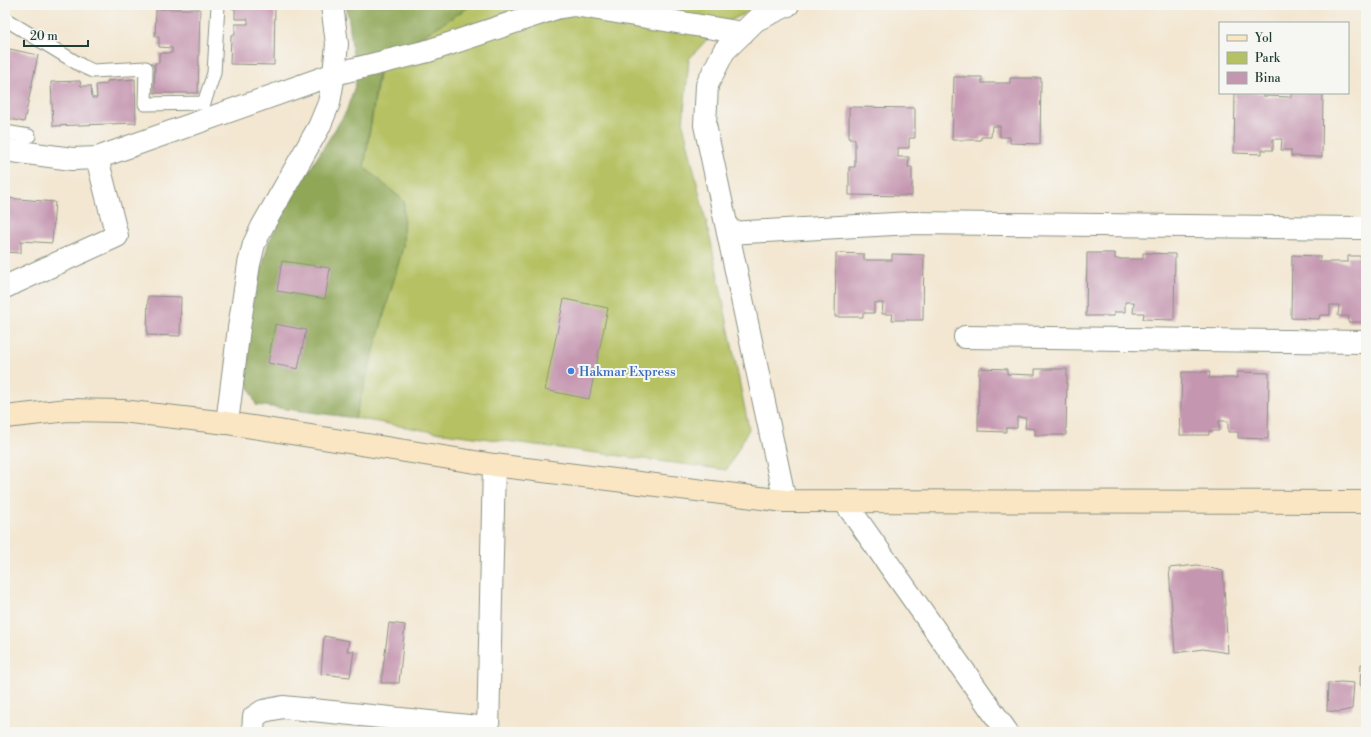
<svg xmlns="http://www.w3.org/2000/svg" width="1371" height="737" viewBox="0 0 1371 737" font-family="'Libre Bodoni',serif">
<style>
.green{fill:#b5c162;stroke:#6a7f4b}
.forest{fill:#90a758;stroke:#587246}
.building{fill:#c596b0}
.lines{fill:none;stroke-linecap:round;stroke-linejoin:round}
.lane-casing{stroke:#899283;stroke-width:15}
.street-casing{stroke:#899283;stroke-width:24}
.secondary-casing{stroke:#899283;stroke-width:24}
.lane{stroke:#fff;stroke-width:13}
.street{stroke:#fff;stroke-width:22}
.secondary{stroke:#fbe6c4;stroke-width:22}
.shop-dot{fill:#3f7fe0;stroke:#f6f6f2;stroke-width:1.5}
.labels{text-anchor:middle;stroke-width:4;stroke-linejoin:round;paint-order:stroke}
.shop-label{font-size:13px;fill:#366cbe;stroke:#f6f6f2;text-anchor:start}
</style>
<rect width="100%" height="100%" fill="#f6f6f2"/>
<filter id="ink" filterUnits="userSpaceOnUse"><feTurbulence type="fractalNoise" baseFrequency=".025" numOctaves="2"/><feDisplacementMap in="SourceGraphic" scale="8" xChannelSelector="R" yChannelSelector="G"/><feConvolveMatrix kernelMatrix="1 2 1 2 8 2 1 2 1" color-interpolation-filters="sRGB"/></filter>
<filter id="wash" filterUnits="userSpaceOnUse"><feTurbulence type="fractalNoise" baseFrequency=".012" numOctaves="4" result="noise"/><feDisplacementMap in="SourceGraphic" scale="16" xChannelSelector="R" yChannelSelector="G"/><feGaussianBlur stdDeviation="0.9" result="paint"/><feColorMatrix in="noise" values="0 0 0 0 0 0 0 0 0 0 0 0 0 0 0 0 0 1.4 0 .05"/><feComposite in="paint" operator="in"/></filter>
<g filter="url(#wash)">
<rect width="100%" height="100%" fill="#f3e7d2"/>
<path class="green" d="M472,5H763L719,26L689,59L683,124L711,242L749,429L727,470L428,431L355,418L403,247L404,201L364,168L381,62Z"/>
<path class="forest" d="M346,5H472L380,63L364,167L404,201L403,247L355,418L256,405L247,382L250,312L269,241L300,185L346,112L356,83L349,21Z"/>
<g id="blocks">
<path class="building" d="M231,5H275L274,65L230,64L231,35H235V24H248V19H235V9L231,8Z
M156,9H200L198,93H154L155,63H159V53H172V48L159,47V37H155Z
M5,48L38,55L24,122L5,118Z
M954,77H982V83H1010V78H1041L1040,144L1010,143V137H1000V126H992L991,137H981V140H952Z
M135,79L136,123L53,126L51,82L80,81L81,86H91L92,98H97L96,85L107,84V81Z
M1235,93H1263V96L1291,97V93H1323L1322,157L1291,156V150H1281L1282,139H1273V150H1262V154L1234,153Z
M849,107L915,108V138H909V148H898V157H909L908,167H912V196L849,195V167H855V139H849Z
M6,198L55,202L52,243L21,241V253L5,252Z
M836,253L864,254V260H892V254L924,255L923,320H892L893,314H882L883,303H874V313H863V317H835Z
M1087,253H1115V259H1143V253L1175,254L1174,320L1143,319L1144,313H1133L1134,302H1125V312H1114V316H1086Z
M1292,255L1320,256V262H1348V256H1366V322H1348L1349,316H1338L1339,305H1330V315H1320L1319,319L1291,318Z
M282,261L330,268L325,299L277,291Z
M148,296L181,297L180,336L147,335Z
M564,299L608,308L589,399L545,390Z
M275,324L306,330L298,369L268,363Z
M979,368L1007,369V374L1035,375V369H1067L1066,435H1035V429L1025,428L1026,418L1017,417V428H1006V432L978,431Z
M1182,372H1210L1209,378H1237V372L1269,373L1268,439L1238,438V432H1228V421H1219V431H1209V435H1180Z
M1197,565L1223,571L1228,653L1203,649L1175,653L1169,568Z
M389,623L405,625L399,683H381Z
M324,636L349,641L347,651H354L350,677L321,674Z
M1361,664L1366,665V685H1360Z
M1341,682L1354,683L1352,709L1339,712L1327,711L1328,683Z"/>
</g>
</g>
<g filter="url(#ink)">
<use href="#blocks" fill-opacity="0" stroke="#899283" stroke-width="1"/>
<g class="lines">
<g class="lane-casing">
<path id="lane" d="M5,19L82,66L93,71L146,68L145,104L204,103L214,73L218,5
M5,132L29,136"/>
</g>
<g class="street-casing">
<path id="street" d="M5,150L72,159L97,158L334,74L428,51L556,8L574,5L743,33
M729,233L912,223L1361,228
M5,287L117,236L97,158
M965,337L1366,342
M227,423L239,328L249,264L254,244L262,227L319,127L329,103L334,74L337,44L332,5
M785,501L705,125L707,85L724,51L756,20L788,5
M844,501L1007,732
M253,732L254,717L263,711L283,707L488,728
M488,732L494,465"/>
</g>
<g class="secondary-casing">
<path id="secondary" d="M5,417L68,410L122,411L227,423L494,465L785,501L1366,502"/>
</g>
<use href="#lane" class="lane"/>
<use href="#street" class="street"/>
<use href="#secondary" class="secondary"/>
</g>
</g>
<circle class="shop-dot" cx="571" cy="371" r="4"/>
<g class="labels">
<g class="shop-label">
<text x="579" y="376">Hakmar Express</text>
</g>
</g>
<rect width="1371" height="737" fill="none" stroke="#f6f6f2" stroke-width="20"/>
<rect x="1219" y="22" width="130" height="72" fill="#f6f6f2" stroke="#a0aca6"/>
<rect x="1227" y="35" width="20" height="6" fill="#fbe6c4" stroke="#a0aca6"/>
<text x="1255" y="42" font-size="12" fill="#1f3d34">Yol</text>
<rect x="1227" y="52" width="20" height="12" fill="#b5c162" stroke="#a0aca6"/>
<text x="1255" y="62" font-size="12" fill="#1f3d34">Park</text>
<rect x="1227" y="72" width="20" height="12" fill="#c596b0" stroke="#a0aca6"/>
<text x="1255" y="82" font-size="12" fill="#1f3d34">Bina</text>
<path d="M24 40v6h64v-6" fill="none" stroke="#1f3d34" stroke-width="2"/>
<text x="30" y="40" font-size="12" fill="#1f3d34" stroke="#f6f6f2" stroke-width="3" paint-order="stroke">20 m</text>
</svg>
